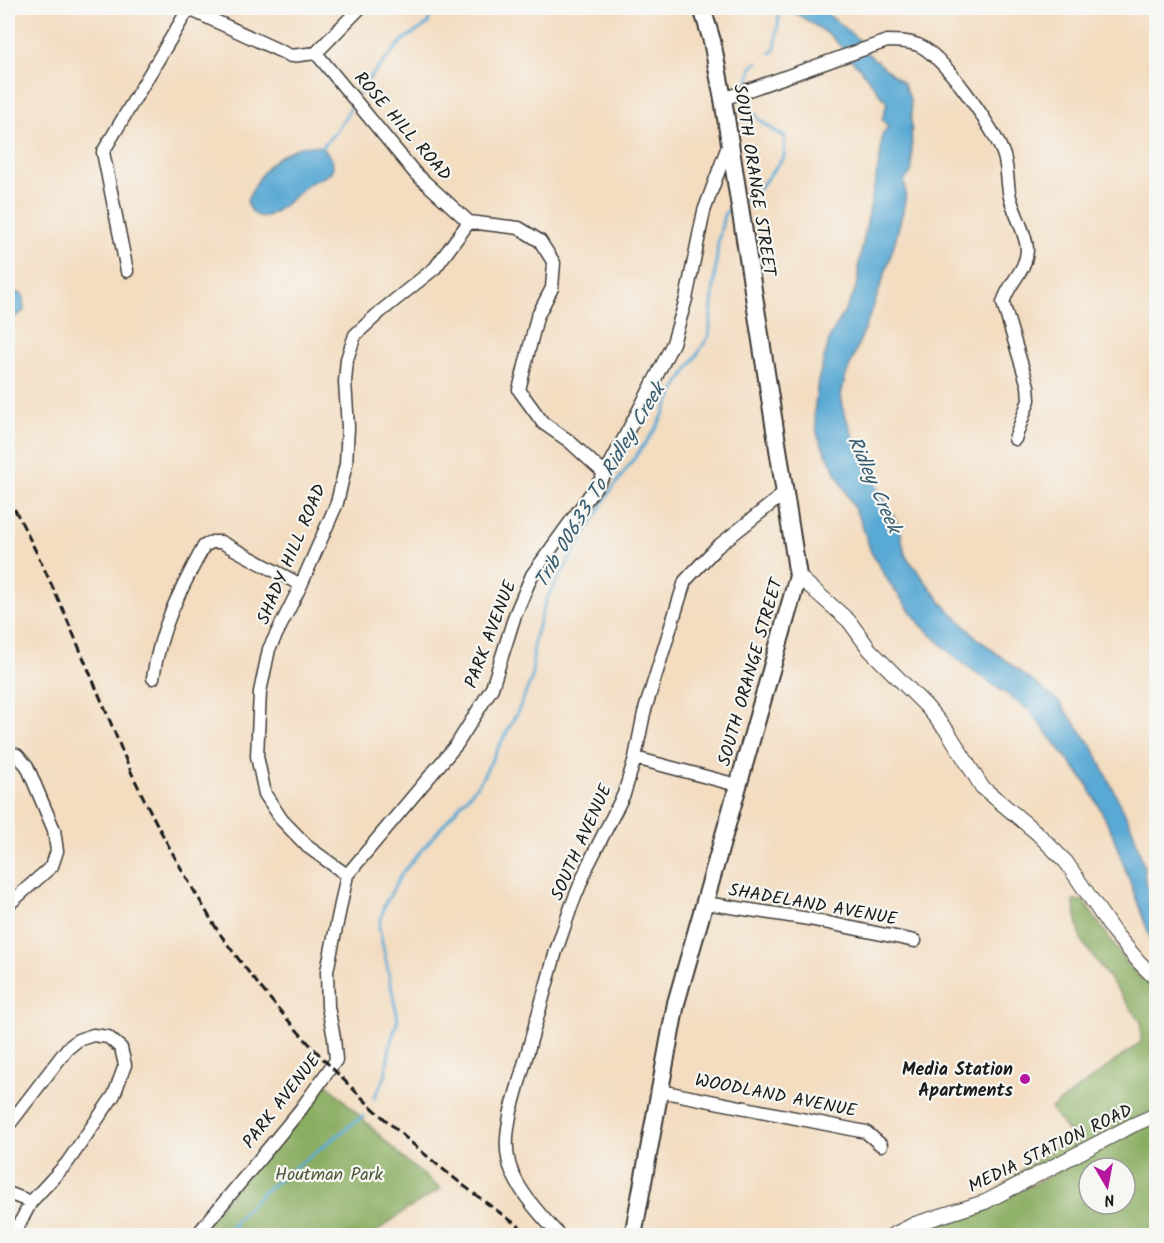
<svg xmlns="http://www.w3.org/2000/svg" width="1164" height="1243" viewBox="0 0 1164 1243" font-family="Kalam,sans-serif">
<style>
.forest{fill:#8aad62;stroke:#53643f;stroke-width:1.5;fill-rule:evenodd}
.water{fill:#59a9d4;stroke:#3a6278;stroke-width:1.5}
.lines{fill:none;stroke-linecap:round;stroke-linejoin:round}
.stream{stroke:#59a9d4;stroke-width:3}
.minor-casing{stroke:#3c3935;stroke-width:15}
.tertiary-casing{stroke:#3c3935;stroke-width:16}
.secondary-casing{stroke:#3c3935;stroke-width:20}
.minor{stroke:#fff;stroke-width:12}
.tertiary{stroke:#fff;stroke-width:14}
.secondary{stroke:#fff;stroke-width:16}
.rail{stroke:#1c1c1c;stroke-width:3;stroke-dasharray:9 4.5;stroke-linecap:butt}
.poi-dot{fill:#b5179e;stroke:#f6f6f2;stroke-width:2}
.labels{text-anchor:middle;stroke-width:4.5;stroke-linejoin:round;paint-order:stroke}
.street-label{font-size:18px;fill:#1c1c1c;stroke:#f6f6f2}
.poi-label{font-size:18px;font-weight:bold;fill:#1c1c1c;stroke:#f6f6f2;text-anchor:end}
.park-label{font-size:18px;fill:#4f5939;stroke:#f6f6f2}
.water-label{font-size:20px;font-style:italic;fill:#375b6f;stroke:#f6f6f2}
</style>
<rect width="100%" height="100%" fill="#f6f6f2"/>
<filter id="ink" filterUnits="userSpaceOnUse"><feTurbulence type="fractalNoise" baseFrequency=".0167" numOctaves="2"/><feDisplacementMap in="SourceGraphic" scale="12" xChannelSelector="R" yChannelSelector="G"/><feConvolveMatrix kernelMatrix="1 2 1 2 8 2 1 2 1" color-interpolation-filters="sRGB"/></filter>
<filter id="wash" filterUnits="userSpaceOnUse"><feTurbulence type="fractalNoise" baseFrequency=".008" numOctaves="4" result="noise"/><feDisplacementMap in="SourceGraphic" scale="24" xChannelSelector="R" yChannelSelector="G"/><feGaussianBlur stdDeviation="1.35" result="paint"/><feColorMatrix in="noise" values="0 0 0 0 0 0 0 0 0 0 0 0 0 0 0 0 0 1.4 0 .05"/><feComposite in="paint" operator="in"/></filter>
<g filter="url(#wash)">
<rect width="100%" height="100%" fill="#f3dcc0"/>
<path class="forest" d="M1073,900L1083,901L1128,965L1156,992V1109L994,1193L1027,1166L1071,1136L1051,1109L1141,1042V1022L1081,940Z
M322,1079L406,1161L441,1189L406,1210L372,1235L196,1236Z
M1156,1122V1235L908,1236L921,1229L990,1207L1135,1131ZM1089,1168H1125V1204H1089Z"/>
<path class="water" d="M788,8H820L859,40L867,53L903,83L909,96L911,107L912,169L910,174L904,181C908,196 903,211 899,226C886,278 865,328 845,378L841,395L844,412L863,462L900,528L905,555L943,604L977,638L1059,702L1092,746L1133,830L1144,867L1145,880L1156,910V944L1150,937L1111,830L1087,784L1030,711L957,659L921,625L890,584L871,552L861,522L818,437L814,413L818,381L830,337L852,298L858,282V268L881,152L882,135L888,127L882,119L887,103L859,67L850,59L846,52L830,35Z
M304,146H319C325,151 333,156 333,165C333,177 317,178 309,184C294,194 258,240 247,201C260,173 272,154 304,146Z
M16,292L23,295L24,311L8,321V295Z"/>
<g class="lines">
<path class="stream" d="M771,53L775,49L780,8
M749,83L752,66L758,62
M359,94L366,82L403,40L428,24L430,8
M321,148L338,129L353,104
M745,202L753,196L784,157L785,137C770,127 750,119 750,99
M374,1098L385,1077L390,1045L398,1019L379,927L384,906L402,873L480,782L517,713L532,678L534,639L547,598L609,493L657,427L677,386L709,336L718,243L724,215L731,207
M235,1223L234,1226L241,1236
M221,1236L263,1192L363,1116"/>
</g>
</g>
<g filter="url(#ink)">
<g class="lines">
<g class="minor-casing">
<path id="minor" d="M187,8L291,56L316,53L360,8
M316,53L415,173L469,222L519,228L540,241L554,263L552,288L537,317L519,390L543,423L569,441L605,474
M723,99L887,41C898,41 908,41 918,45C943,54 996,131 1004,156C1008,170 1007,184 1010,197C1014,213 1027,235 1027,250C1026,272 1009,281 1003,303L1028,386L1029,400L1015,439
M127,271L103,152L189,8
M153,678C161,625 179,593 204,546L212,542H221L301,585
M8,752L17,755L27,766L54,830L57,851L52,866L8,905
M635,758L737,785
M347,875L308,847L282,820L265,794L257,756L260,692L269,649L301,585L337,503L346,464L348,427L345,382L347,359L355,335L380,312L435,268L469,222
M705,903L809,919L915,941
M660,1091L866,1132L881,1145
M8,1126L67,1049L78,1040L93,1035L108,1037L121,1048L125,1065L114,1095L67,1163L31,1202L13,1236
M8,1193L31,1202
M196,1236L301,1109L336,1060L334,1038L328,1007L327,971L347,875L457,744L492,688L515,615L532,575L605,474L652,385L673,343L686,299L704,211L729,143
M560,1236C541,1216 512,1185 508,1158C505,1142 508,1126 511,1111L556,951L571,907L588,865L624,794L635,758L644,713L685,581L717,547L786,492"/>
</g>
<g class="tertiary-casing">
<path id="tertiary" d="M798,576L849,621L870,650L926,706L948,732L982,787L1037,833L1066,862L1113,931L1139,962L1156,979
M891,1236L915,1224L985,1202L1133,1125L1156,1115"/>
</g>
<g class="secondary-casing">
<path id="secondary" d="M633,1236L676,1003L798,576L723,99L712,41L702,8"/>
</g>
<use href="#minor" class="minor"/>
<use href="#tertiary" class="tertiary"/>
<use href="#secondary" class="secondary"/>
<path class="rail" d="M8,497C43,561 71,628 99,695C111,722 121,750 133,776C153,818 175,859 199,899C207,912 214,926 223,938C307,1055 414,1155 533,1236"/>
</g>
</g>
<circle class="poi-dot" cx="1025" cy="1079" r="6"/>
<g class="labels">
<g class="street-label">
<text transform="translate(403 126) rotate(49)" y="6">ROSE HILL ROAD</text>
<text transform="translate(755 180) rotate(81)" y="6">SOUTH ORANGE STREET</text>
<text transform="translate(291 554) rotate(-67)" y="6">SHADY HILL ROAD</text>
<text transform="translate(490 634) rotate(-69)" y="6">PARK AVENUE</text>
<text transform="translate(750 672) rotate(-74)" y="6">SOUTH ORANGE STREET</text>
<text transform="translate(581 842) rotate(-66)" y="6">SOUTH AVENUE</text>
<text transform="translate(813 904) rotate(10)" y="6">SHADELAND AVENUE</text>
<text transform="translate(776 1095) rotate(11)" y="6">WOODLAND AVENUE</text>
<text transform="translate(281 1101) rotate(-52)" y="6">PARK AVENUE</text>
<text transform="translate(1050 1148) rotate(-26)" y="6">MEDIA STATION ROAD</text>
</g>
<g class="poi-label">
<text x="1013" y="1075">Media Station<tspan x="1013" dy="21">Apartments</tspan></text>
</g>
<g class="park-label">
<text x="329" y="1180">Houtman Park</text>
</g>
<g class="water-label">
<text transform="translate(875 484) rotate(66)" y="7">Ridley Creek</text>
<text transform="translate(599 485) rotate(-59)" y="7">Trib 00633 To Ridley Creek</text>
</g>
</g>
<rect width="1164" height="1243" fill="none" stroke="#f6f6f2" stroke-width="30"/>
<g transform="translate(1107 1186) rotate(170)"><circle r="28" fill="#f6f6f2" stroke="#9f9f9c" stroke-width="1.5"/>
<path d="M0-4.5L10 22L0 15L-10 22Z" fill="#b5179e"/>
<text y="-9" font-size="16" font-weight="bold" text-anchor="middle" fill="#1c1c1c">N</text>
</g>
</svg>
